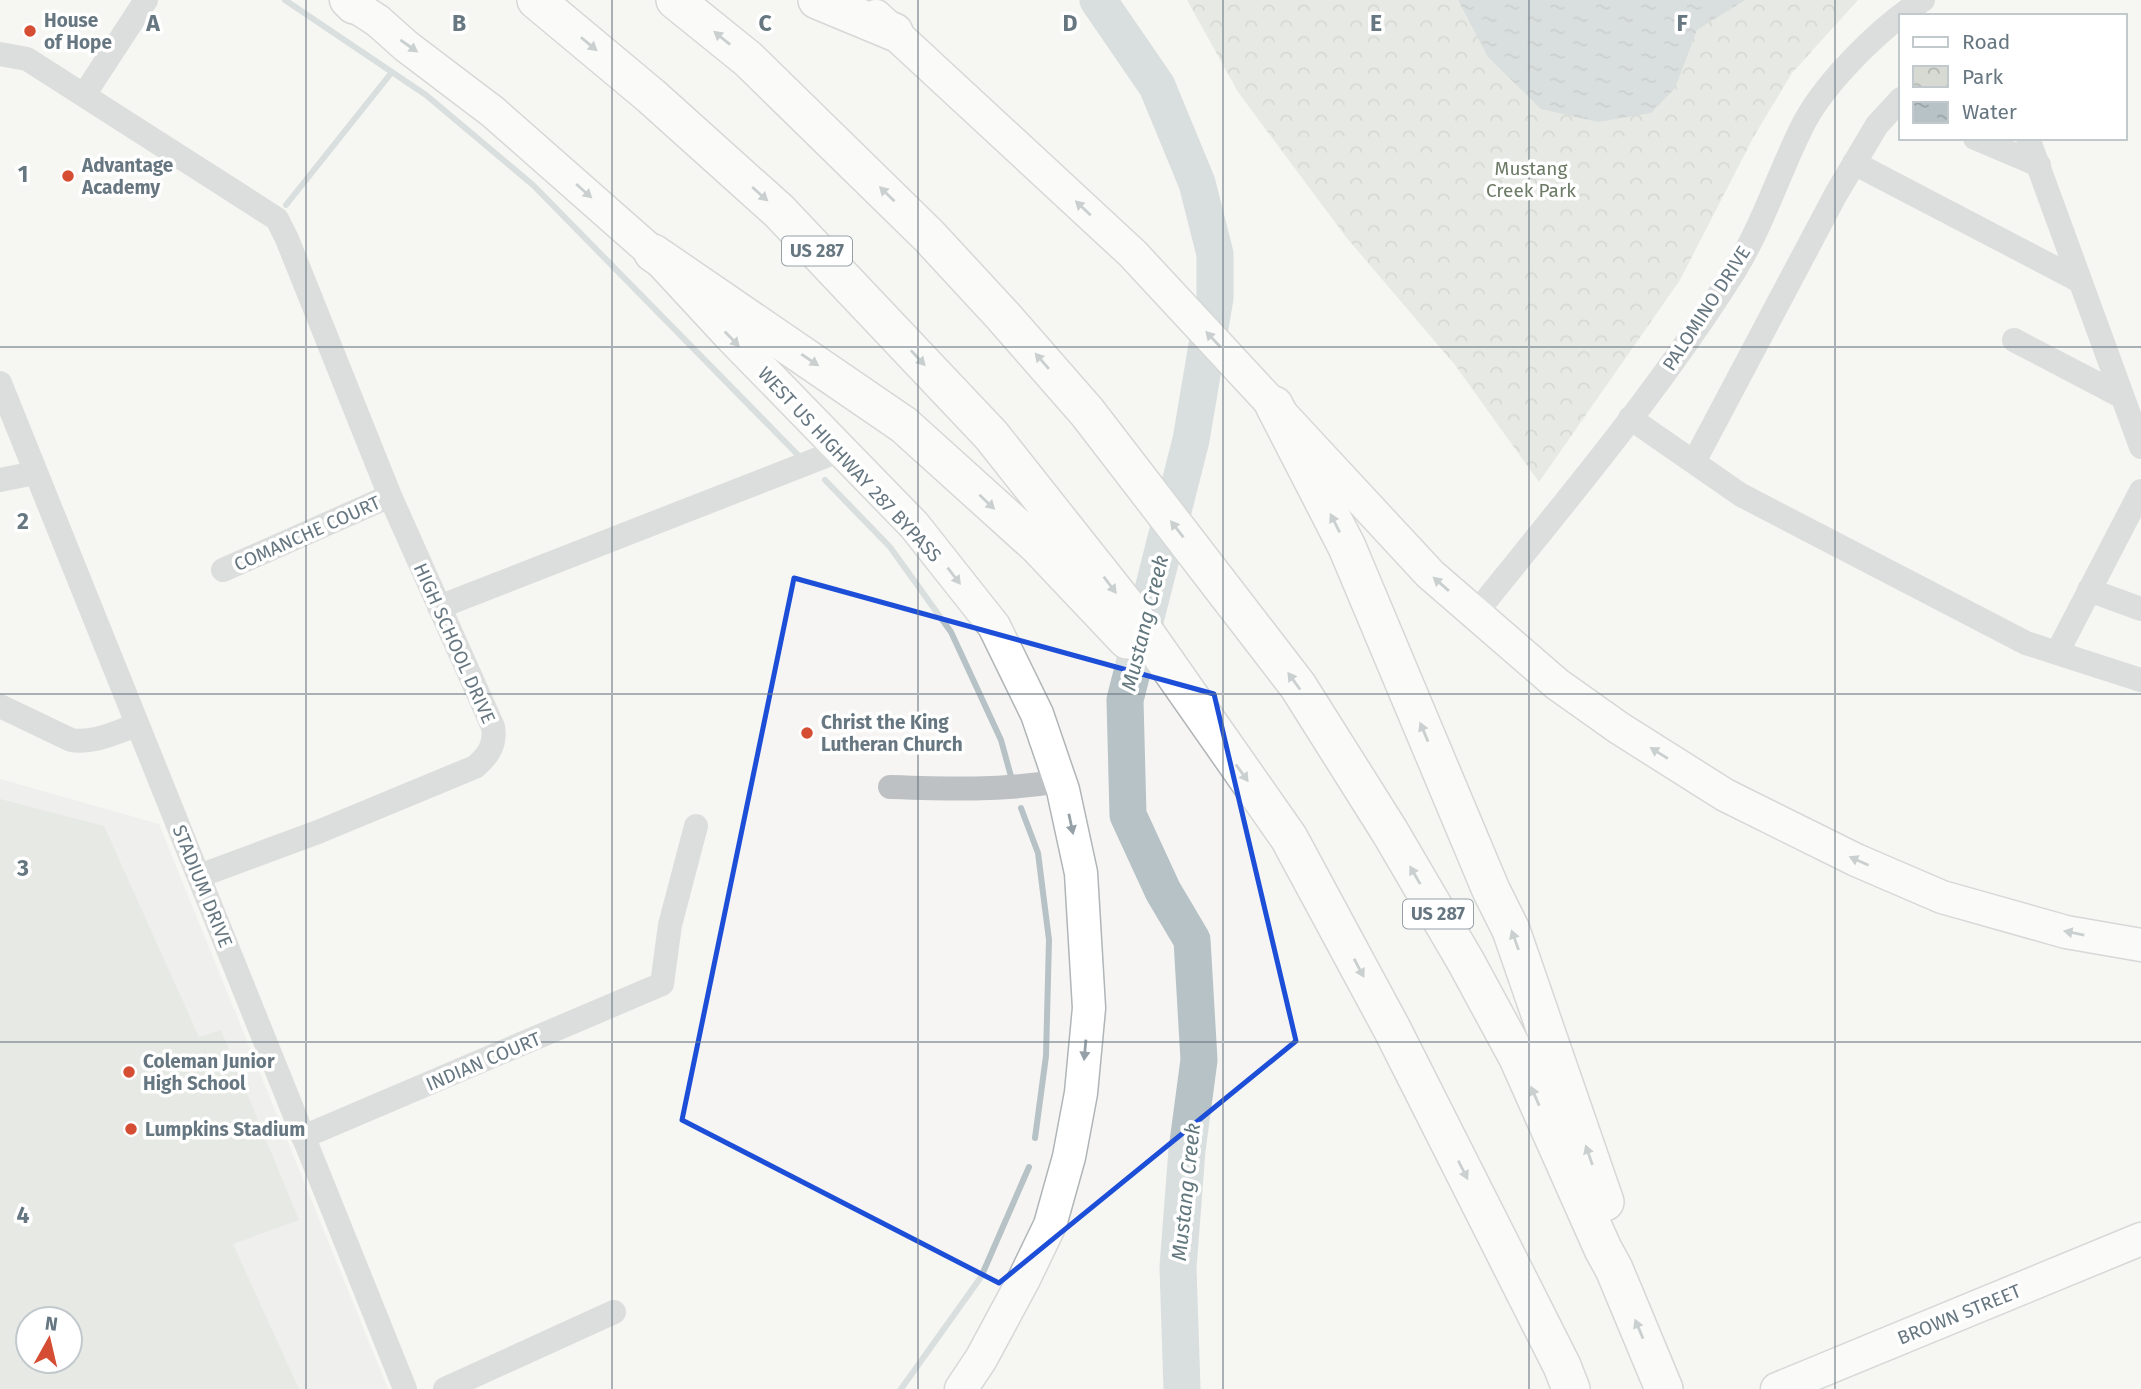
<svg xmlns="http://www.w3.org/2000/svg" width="2141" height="1389" viewBox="0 0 2141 1389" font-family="'Fira Sans',sans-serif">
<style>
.built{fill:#e6e7e6;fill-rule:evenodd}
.park{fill:url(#park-crowns)}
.pitch{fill:#d6dad2;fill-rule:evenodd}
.water{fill:url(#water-ripples)}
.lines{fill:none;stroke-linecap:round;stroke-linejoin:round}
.stream{stroke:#b6c2c5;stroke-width:6}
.river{stroke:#b6c2c5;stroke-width:37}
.major-casing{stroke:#b0b5b8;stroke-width:35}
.highway-casing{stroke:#b0b4b7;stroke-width:40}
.minor{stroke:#bdc1c4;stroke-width:24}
.major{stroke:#fff;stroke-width:32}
.highway{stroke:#fff;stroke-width:37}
.oneway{fill:#95a0a7}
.marked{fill:none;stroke:#1d4ed8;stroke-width:5;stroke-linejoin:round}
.grid{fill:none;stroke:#677781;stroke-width:2;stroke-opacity:0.55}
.poi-dot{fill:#d54e33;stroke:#fff;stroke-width:2.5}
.labels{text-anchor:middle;stroke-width:7;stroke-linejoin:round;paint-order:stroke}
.shield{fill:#fff;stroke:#95a0a7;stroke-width:2}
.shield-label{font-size:18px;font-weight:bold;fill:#677781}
.poi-label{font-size:19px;font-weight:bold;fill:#677781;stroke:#fff;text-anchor:start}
.park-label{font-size:19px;fill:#6b7965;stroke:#fff}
.street-label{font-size:19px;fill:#677781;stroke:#fff}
.water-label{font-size:21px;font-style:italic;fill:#63787e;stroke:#fff}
.grid-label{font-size:23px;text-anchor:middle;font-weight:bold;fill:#677781;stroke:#fff;stroke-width:7;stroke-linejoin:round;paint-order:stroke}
</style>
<defs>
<pattern id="park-crowns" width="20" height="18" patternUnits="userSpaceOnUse" patternTransform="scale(1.75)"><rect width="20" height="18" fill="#d6dad2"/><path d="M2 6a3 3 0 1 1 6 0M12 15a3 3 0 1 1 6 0" fill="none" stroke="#b1b6b0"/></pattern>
<pattern id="water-ripples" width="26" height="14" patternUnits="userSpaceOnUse" patternTransform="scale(1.75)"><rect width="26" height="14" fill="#b6c2c5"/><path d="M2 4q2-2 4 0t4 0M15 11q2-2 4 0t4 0" fill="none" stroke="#98a2a5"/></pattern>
</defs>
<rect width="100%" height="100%" fill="#f6f5f3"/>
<path class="built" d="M0,779L159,824L388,1389H0ZM28,1319H70V1361H28Z"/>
<path class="park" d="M1187,0H1858L1792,73L1754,136L1680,280L1539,482L1455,365L1346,237L1238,92Z"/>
<path class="pitch" d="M0,799L104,826L199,1037L221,1030L299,1220L233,1244L299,1389H0ZM28,1319H70V1361H28Z"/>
<path class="water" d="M1458,0H1745L1697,30L1675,88L1651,113L1598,122L1541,109L1488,57Z"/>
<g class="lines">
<path class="stream" d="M285,0L426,95L533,185L797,454
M286,205L392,72
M825,480L890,547L951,632L1001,740L1012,780
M1021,808L1038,853L1049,940L1046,1056L1035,1138
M901,1389L981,1277L1029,1167"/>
<path class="river" d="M1098,0L1157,86L1197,183L1215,254V298L1191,440L1125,700L1128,815L1163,891L1192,940L1199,1060L1187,1150L1178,1267L1182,1389"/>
<g class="major-casing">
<path id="major" d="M346,0L378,21L406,46L493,112L653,253L728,334L914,525L994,626L1037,714L1063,790L1081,873L1089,1008L1081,1093L1069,1157L1050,1225L1024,1279L981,1359L961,1389
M876,16L1133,254L1430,574L1557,684L1619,728L1725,795L1856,860L1942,897L2066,932L2141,945
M1777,1389L2141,1239"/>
</g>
<g class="highway-casing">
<path id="highway" d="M349,0L354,5
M536,0L651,96L779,211L991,435L1128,608L1289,838L1392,1029L1562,1366L1571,1389
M675,0L748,59L929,236L1003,316L1087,412L1298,686L1390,832L1466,962L1518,1058L1603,1249L1614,1269L1664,1389
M817,0L894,32
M653,253L904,425L1038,546L1127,640
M1274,405L1347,547L1491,890L1511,930L1605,1202"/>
</g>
<path class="minor" d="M0,54L27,59L277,219L287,239L390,496L493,727C496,745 488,756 475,767L318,832L199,876
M84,95L146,0
M1975,138L2039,165
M2028,138L2141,447
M1854,163L2080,281
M2014,340L2121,396
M0,383L405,1389
M1630,418L1741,495L2026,643L2141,680
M1694,462L1836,194L1877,125L1901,99
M0,480L35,473
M223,570L390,496
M2089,590L2141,609
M439,607L841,450
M1475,614C1565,502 1659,391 1735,270C1764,223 1780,169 1805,121C1828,79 1883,25 1923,0
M2057,653L2141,491
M0,706L71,740C94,744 116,732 137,725
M890,787C947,789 1003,791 1060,781
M303,1137L662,984L670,925L696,826
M445,1389L614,1312"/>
<use href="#major" class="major"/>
<use href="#highway" class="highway"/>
</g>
<defs><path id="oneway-solid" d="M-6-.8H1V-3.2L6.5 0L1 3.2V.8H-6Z" transform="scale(1.75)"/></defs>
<g class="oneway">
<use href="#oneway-solid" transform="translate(722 38) rotate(-141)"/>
<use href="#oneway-solid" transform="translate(589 44) rotate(40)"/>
<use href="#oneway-solid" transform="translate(409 46) rotate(35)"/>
<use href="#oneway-solid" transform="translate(584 191) rotate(42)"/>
<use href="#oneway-solid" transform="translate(760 194) rotate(42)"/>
<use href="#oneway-solid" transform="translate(887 194) rotate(-136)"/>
<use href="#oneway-solid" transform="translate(1083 208) rotate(-137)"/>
<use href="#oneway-solid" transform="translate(732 339) rotate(46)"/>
<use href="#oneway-solid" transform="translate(1213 339) rotate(-133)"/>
<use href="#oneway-solid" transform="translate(918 358) rotate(47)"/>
<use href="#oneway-solid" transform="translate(810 360) rotate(34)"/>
<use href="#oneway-solid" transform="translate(1042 361) rotate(-131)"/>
<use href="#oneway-solid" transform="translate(987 502) rotate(43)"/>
<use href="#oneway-solid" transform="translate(1335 523) rotate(-117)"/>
<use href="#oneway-solid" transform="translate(1177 529) rotate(-128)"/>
<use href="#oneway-solid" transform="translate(954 576) rotate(52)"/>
<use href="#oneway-solid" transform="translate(1441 584) rotate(-139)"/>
<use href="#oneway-solid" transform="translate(1110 585) rotate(53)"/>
<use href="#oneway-solid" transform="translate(1294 681) rotate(-126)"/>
<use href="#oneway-solid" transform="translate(1424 732) rotate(-113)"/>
<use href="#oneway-solid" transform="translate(1659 753) rotate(-148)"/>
<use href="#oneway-solid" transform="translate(1242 773) rotate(54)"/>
<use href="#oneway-solid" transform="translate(1071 824) rotate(78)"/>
<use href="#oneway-solid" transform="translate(1859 861) rotate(-156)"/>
<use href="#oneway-solid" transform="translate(1415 875) rotate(-120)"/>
<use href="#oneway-solid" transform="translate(2074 933) rotate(-169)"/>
<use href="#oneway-solid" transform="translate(1515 940) rotate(-110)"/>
<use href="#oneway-solid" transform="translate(1359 968) rotate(62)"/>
<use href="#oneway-solid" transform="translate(1085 1050) rotate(95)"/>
<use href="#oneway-solid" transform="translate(1535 1096) rotate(-114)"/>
<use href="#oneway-solid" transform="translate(1589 1155) rotate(-109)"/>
<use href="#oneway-solid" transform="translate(1463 1170) rotate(63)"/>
<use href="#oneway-solid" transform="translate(1639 1329) rotate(-113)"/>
</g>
<path d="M0 0H2141V1389H0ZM794,578L1214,694L1296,1041L999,1283L682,1120Z" fill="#f6f5f3" fill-opacity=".55" fill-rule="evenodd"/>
<path class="marked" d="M794,578L1214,694L1296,1041L999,1283L682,1120Z"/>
<path class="grid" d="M306,0V1389M612,0V1389M918,0V1389M1223,0V1389M1529,0V1389M1835,0V1389M0,347H2141M0,694H2141M0,1042H2141"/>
<g class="poi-dot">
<circle cx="30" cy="31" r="7"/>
<circle cx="68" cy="176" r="7"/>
<circle cx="807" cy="733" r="7"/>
<circle cx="129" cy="1072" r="7"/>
<circle cx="131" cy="1129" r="7"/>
</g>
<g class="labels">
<g class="shield">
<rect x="782" y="236.5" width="70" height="29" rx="5"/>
<rect x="1403" y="899.5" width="70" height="29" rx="5"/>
</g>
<g class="shield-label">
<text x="817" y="257">US 287</text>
<text x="1438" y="920">US 287</text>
</g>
<g class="poi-label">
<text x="44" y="27">House<tspan x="44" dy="22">of Hope</tspan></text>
<text x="82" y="172">Advantage<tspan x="82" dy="22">Academy</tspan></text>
<text x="821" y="729">Christ the King<tspan x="821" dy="22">Lutheran Church</tspan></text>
<text x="143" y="1068">Coleman Junior<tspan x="143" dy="22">High School</tspan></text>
<text x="145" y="1136">Lumpkins Stadium</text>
</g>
<g class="park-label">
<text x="1531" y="175">Mustang<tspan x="1531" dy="22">Creek Park</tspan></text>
</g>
<g class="street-label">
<text transform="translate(1706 308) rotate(-57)" y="7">PALOMINO DRIVE</text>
<text transform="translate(850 464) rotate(47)" y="7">WEST US HIGHWAY 287 BYPASS</text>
<text transform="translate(307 533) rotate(-24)" y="7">COMANCHE COURT</text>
<text transform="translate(455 643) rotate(66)" y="7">HIGH SCHOOL DRIVE</text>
<text transform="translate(203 886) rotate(68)" y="7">STADIUM DRIVE</text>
<text transform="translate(483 1061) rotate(-23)" y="7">INDIAN COURT</text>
<text transform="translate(1959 1314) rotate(-22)" y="7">BROWN STREET</text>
</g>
<g class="water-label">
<text transform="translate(1145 623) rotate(-76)" y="7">Mustang Creek</text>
<text transform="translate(1186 1192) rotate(-84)" y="7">Mustang Creek</text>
</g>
</g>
<g class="grid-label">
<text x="153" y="31">A</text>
<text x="459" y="31">B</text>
<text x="765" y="31">C</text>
<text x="1070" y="31">D</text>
<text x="1376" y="31">E</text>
<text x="1682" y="31">F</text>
<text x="23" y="182">1</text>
<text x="23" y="529">2</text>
<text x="23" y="876">3</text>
<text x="23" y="1223">4</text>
</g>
<rect x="1899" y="14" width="228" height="126" fill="#ffffff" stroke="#c2c9cd" stroke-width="2"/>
<rect x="1913" y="37" width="35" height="10" fill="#ffffff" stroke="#c2c9cd" stroke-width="2"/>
<text x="1962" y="49" font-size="21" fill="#677781">Road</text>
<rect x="1913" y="66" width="35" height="21" fill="url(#park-crowns)" stroke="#c2c9cd" stroke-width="2"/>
<text x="1962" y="84" font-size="21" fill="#677781">Park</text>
<rect x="1913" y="102" width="35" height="21" fill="url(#water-ripples)" stroke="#c2c9cd" stroke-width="2"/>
<text x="1962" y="119" font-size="21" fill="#677781">Water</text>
<g transform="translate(49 1340) rotate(8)"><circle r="33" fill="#ffffff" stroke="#c2c9cd" stroke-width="2"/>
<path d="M0-5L12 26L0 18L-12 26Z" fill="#d54e33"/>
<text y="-10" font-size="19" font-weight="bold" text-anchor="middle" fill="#677781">N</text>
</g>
</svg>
